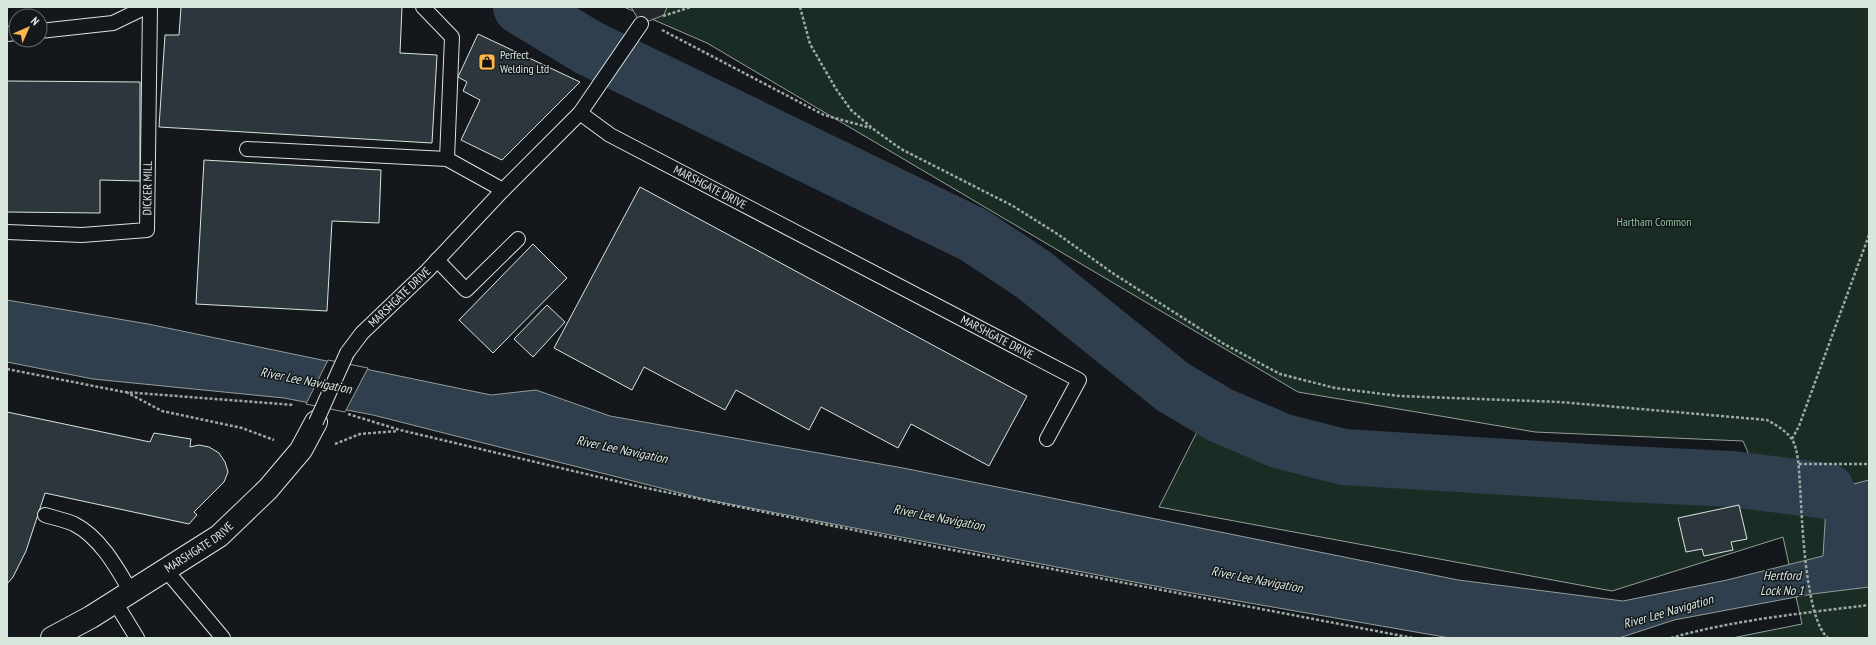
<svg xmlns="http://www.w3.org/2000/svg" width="1876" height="645" viewBox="0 0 1876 645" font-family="'PT Sans Narrow',sans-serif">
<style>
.green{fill:#1a2d24;stroke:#939e99}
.parking{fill:#24282b;stroke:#939e99}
.water{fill:#2f3f4d;stroke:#939e99}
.pier{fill:#14181c;stroke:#939e99}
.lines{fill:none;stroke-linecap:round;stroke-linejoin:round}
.river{stroke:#2f3f4d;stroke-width:56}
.building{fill:#2c363c;stroke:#d8e6dc}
.service-casing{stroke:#d8e6dc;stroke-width:16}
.minor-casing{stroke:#d8e6dc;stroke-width:24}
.path{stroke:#9da8a2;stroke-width:2.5;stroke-dasharray:3 2;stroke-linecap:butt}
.service{stroke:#14181c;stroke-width:14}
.minor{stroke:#14181c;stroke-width:22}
.service-bridge-casing{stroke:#d8e6dc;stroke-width:16;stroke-linecap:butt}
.service-bridge{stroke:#14181c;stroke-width:14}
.labels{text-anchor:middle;stroke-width:3;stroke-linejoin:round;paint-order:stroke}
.poi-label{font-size:12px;fill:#d8e6dc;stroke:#14181c;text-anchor:start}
.street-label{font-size:12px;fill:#d8e6dc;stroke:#14181c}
.park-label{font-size:12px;fill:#8ac095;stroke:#14181c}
.water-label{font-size:13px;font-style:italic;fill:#d8e6dc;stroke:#14181c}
</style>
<rect width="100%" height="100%" fill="#14181c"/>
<path class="green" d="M624,7H1869V638H1732L1802,624L1783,537L1612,591L1159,507L1202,422L1258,452L1350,474L1485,485L1712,492L1767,497L1743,441L1535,432L1298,392L707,43Z"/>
<path class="parking" d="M631,7H667L664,15L641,24Z"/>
<path class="water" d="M7,300L148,324L491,395L536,390L610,416L903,468L1458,580L1623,601L1727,580L1823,556L1827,491L1869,480V587L1812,594L1674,620L1619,638H1450L1181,591L704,499L373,415L284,398L93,379L7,362Z"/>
<path class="pier" d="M328,360L368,368L345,412L306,404Z"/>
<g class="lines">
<path class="river" d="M521,7L589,48L974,235L1034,275L1173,387L1220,415L1281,441L1343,457L1606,473L1732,479L1827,491"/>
</g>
<path class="building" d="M181,7H402L400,53L437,55L432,143L159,127L165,35H179Z
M478,34L580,82L502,160L461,140L480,100L463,91L467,82L458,77Z
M7,81L140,82V181L100,180V213L7,212Z
M204,160L381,170L379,223L332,221L327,311L196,304Z
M640,187L1027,396L989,466L911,424L898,448L821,407L809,430L736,390L725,410L644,367L632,390L554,348Z
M533,244L567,278L493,353L459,320Z
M547,305L565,322L533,357L514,339Z
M7,412L150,442L154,433L191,439L190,447L199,445L209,447L219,453L225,462L228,472L224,482L194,512L197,515L189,524L45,493L26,551L13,577L7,584Z
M1739,505L1747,539L1731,542L1733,550L1704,556L1702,549L1686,552L1678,518Z"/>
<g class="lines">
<g class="service-casing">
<g id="service">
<path d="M423,7L452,37L447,159"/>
<path d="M40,31L113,23L146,7"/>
<path d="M7,34L16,33"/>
<path id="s1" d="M580,113L610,135L1079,380L1047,439"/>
<path d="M247,149L447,159L503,190"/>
<path id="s2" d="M7,232L82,235L147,230L150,7"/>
<path d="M437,260L466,290L518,239"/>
<path id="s3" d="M347,353L362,333L427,271L503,190L580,113L641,24"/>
<path d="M45,515C54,518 65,520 74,524C100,537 117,568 131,592"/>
<path d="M166,570L223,638"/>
<path d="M115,602L137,638"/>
</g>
</g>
<g class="minor-casing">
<g id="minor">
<path id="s4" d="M52,638L91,617L219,536L268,489L301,450L316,422"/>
</g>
</g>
<path class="path" d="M800,7L810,44L836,89L851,110L872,128L901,149L1013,206L1059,235L1114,274L1224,344L1280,374L1335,388L1399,396L1560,402L1767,420C1776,425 1785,430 1791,438C1799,448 1799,474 1800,486C1802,517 1805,619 1828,638
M663,16L691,7
M662,30L824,115L871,128
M7,369L124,392L294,405
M126,392L162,411L242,428L274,440
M348,414L400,430L641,487L942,548L1413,638
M1792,439L1799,426L1869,235
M335,444L360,434L398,431
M1799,464H1869
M1671,638C1733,620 1805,613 1869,605"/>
<use href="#service" class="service"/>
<use href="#minor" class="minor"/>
<g class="service-bridge-casing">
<path id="service-bridge" d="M316,422L347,353"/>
</g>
<use href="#service-bridge" class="service-bridge"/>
</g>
<defs>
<g id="shop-square" transform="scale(0.9)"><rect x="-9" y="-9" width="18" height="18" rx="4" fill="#ffb74d" stroke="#14181c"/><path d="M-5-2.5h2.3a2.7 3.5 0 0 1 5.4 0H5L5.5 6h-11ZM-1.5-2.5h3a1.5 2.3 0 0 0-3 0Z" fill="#111"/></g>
</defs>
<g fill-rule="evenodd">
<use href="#shop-square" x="487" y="62"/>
</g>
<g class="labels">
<g class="poi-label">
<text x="500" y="59">Perfect<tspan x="500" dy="14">Welding Ltd</tspan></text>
</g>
<g class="street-label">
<text dy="4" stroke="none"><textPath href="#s1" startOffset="150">MARSHGATE DRIVE</textPath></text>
<text dy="4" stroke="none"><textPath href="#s2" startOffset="182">DICKER MILL</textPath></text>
<text dy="4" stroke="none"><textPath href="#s3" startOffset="77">MARSHGATE DRIVE</textPath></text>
<text dy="4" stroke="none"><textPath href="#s1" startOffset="474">MARSHGATE DRIVE</textPath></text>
<text dy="4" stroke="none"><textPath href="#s4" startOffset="173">MARSHGATE DRIVE</textPath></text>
</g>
<g class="park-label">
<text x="1654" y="226">Hartham Common</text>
</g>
<g class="water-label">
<text transform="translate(306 380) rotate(11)" y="5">River Lee Navigation</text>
<text transform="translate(622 449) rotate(12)" y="5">River Lee Navigation</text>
<text transform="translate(939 517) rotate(11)" y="5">River Lee Navigation</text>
<text x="1782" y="580">Hertford<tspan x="1782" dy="15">Lock No 1</tspan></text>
<text transform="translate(1257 579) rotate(11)" y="5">River Lee Navigation</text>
<text transform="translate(1668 611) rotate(-16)" y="5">River Lee Navigation</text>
</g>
</g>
<rect width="1876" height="645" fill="none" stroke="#d8e6dc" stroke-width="16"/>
<g transform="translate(28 28) rotate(45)"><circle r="19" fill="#14181c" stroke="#626a69"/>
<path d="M0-3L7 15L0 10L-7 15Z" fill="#ffb74d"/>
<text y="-6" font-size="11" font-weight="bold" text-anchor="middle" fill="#d8e6dc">N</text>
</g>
</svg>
